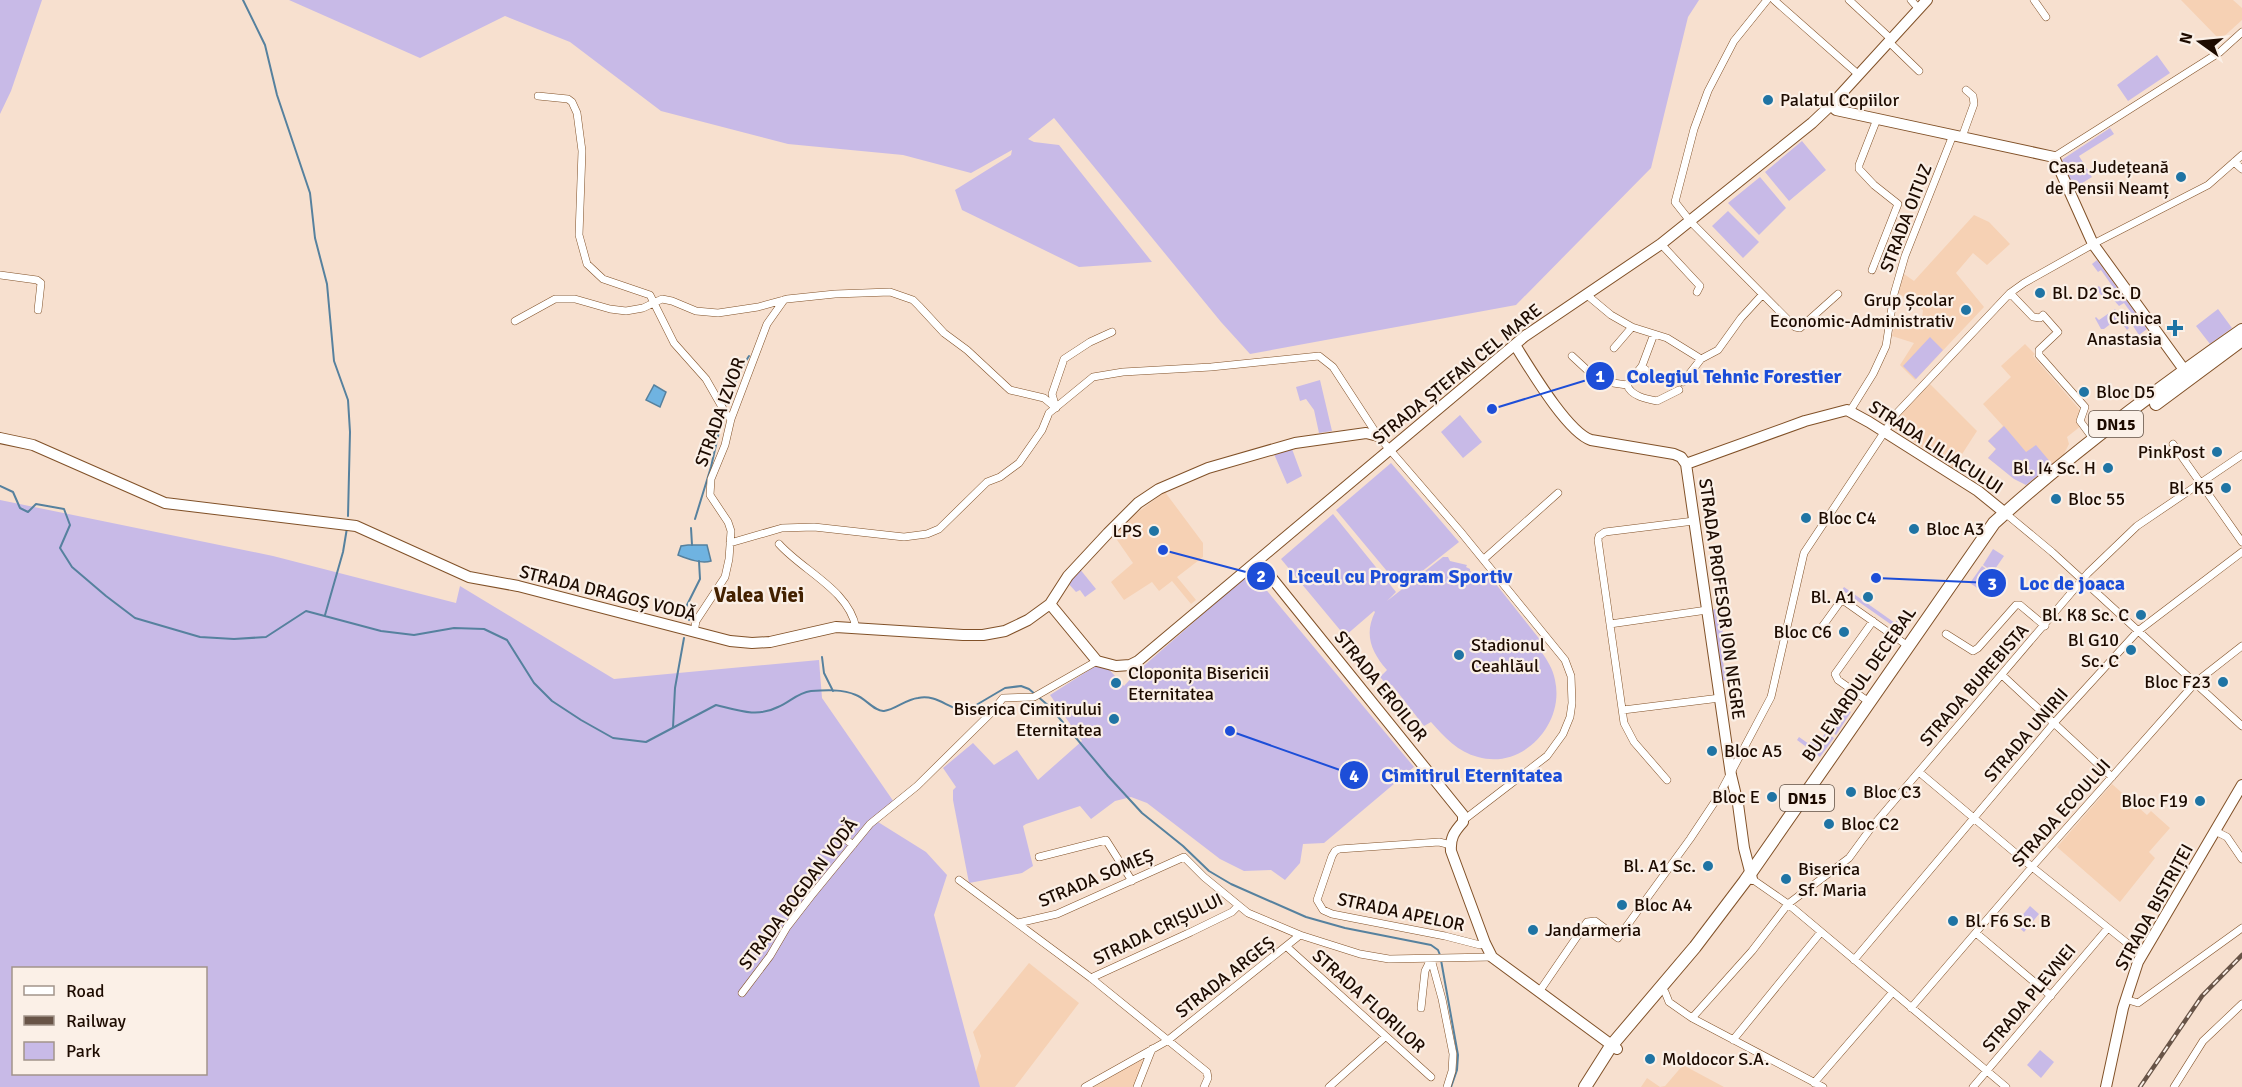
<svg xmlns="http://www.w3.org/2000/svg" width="2242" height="1087" viewBox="0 0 2242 1087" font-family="Signika,sans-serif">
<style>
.built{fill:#f6d1b4}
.green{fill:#c8bae7;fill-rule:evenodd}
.water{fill:#6fb3e1;stroke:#56819e;stroke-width:1.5}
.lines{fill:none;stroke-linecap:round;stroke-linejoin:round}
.stream{stroke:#56819e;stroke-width:2}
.street-casing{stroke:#815128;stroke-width:8}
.secondary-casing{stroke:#815128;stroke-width:12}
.primary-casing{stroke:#815128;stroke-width:14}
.street{stroke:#fff;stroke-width:7}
.secondary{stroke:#fff;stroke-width:10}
.primary{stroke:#fff;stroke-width:12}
.rail-casing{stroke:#685447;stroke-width:4.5}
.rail{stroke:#fbf0e7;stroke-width:2;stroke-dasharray:7;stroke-linecap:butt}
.poi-dot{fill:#1f74a4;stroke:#fbf0e7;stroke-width:2}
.labels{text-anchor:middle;stroke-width:4.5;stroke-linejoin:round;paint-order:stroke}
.shield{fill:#fbf0e7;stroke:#605045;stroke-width:1.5}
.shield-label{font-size:16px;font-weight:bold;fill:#1d0b00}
.poi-label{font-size:18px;fill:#1d0b00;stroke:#fbf0e7;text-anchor:start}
.street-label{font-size:18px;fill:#1d0b00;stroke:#fbf0e7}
.quarter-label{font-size:21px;font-weight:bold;fill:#432100;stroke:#fbf0e7}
.leader{fill:none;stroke:#1d4ed8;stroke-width:2}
.callout-dot{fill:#1d4ed8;stroke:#fbf0e7;stroke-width:2}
.mark-label{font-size:18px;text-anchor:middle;font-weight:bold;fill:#fff}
.callout-label{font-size:20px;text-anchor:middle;font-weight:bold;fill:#1d4ed8;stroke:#fbf0e7;stroke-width:4.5;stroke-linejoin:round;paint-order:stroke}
</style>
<rect width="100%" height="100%" fill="#f7e0cf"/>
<path class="built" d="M2181,0H2233L2242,8V20L2220,40Z
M1974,215L1989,222L2010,244L1987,265L1973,253L1956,273L1984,307L1915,380L1900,365L1914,343L1892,336L1896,316L1922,319L1923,310L1898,293L1904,274L1914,281Z
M2025,344L2035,354L2033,356L2081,411V426L2067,437L2069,444L2063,456L2026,485L1988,458L1996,449L1988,441L2003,426L1983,404L2011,377L2001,366Z
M1930,384L1977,431L1953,468L1892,427L1891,424Z
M1165,492L1203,543V557L1177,577L1196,600L1191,604L1172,581L1159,591L1152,582L1124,600L1111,582L1133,563L1115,537L1114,530Z
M2112,784L2147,815L2151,811L2170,828L2149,852L2155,858L2120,902L2057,847Z
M1029,963L1079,1003L1015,1087H971L981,1056L973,1032Z
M1141,1059L1143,1062L1133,1087H1093Z
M1683,1065L1724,1087H1641L1647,1078L1660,1087L1665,1086Z"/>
<path class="green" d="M0,0H42L11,91L0,114Z
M289,0H1699L1688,17L1651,168L1516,305L1250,354L1221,322L1054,118L1028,139L1034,142L1059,145L1152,262L1079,267L962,210L955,190L1011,155L1012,150L971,173L903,155L788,144L661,111L570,42L505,16L420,58Z
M2157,55L2170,73L2128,101L2117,85Z
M2110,128L2114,134L2079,156L2092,177L2074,188L2062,161L2063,159Z
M1802,141L1826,170L1789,201L1765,172Z
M1760,177L1786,208L1759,235L1728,203Z
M1728,211L1759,242L1743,258L1712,226Z
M2097,260L2147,329L2139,335L2133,326L2138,322L2124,303L2119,306L2111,297L2105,301L2096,288L2099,286L2107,296L2115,290L2101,270L2098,272L2092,264Z
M2115,309L2129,328L2127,330L2118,318L2104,329H2101L2095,318L2096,317L2099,320Z
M2218,309L2232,328L2210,344L2196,326Z
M1930,337L1943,350L1916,379L1903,366Z
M1320,380L1332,431L1319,433L1314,410L1306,399L1300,401L1296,387Z
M1460,415L1482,442L1463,458L1441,432Z
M2004,426L2026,452L2036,445L2052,464L2026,485L2014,479L1988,458L1996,449L1988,441Z
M1292,449L1302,476L1287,484L1274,454Z
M1391,463L1459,542L1401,588L1336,510Z
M0,500L273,556L456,603L460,586L614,679L819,660L822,698L896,805L878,822L926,852L947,875L934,915L980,1087H0ZM14,968H206V1074H14Z
M1333,514L1396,592L1387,601L1443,557H1448L1450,561L1467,565L1466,567L1470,569V571L1482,579L1488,574L1545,646L1541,651C1547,660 1553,669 1555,680C1565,724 1523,770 1478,757C1458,752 1444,737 1431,722L1424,726L1392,685L1389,687L1380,677L1387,670C1371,652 1364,634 1375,612L1374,611L1345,636L1281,559Z
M1993,549L2004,556L1993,572L1983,565Z
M1982,566L1992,573L1980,590L1970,583Z
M1079,568L1096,589L1085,597L1080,590L1076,592L1067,582Z
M1245,577L1258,580L1414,767L1324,843L1303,844L1300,863L1285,880L1271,870L1244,871L1220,859L1147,803L1131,797L1115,801L1091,819L1080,806L1026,824L1023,826L1033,866L1022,873L969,883L953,800V790L956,787L943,768L973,743L994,765L1017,750L1038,780L1082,741L1050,695L1097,665L1106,666L1124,686L1138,671Z
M1844,587L1895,623L1900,616L1903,618L1896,628L1842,590Z
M1716,609L1717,620L1721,619L1724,643L1720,644L1724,667H1727L1729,680L1720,681L1711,610Z
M1843,707L1851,712L1836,735L1828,729Z
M1826,732L1834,738L1820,757L1797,740L1799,737L1809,744L1815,736L1821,739Z
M2030,906L2039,914L2024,932L2015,924Z
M2040,1050L2054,1062L2041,1078L2027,1065Z"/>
<path class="water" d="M654,385L666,392L660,407L646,400Z
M688,545H707L711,561C701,564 688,559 678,555L681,546Z"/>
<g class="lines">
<path class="stream" d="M243,0L265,45L277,95L310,193L315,238L327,284L334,361L348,400L350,432L348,516
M724,407C733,390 738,372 749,356
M0,486L13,492L20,508L28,512L36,504L64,509L70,525L60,548L72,567L106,596L135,618L200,637L234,639L266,637L306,611L381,631L414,635L454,628L484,629L507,640L534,683L552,701L581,720L613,738L646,742L716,705C737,710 757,718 778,707C790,702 797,693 811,691C825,690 843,689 856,695C865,698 875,712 884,711C895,710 906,699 918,698C937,694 948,709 966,711L1005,688L1021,686L1029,689L1050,707L1108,776L1142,813L1183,846L1209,871L1231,884L1306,917L1345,928L1431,945L1438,950L1440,955
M695,519L711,467L723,414
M691,528L692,545
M325,615L343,552L347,528
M689,620L685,609L700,579L699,561
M822,657L824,673L833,691
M673,727L675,688L684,638
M1441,960L1458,1055L1457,1070L1451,1087"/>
<g class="street-casing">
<path id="street" d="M1767,0L1734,41L1708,91L1694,129L1675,202L1690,221L1795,327L1800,328L1838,294
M1774,0L1859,75
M1849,0L1891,39
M1911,0L1918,8
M2034,0L2046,17
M1889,42L1919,71
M538,96L568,99L572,102L577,113L582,151L579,235L587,264L603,279L650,295L674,343L706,379L726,414L731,419
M1962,137L1974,104L1973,96L1966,90
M2054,157L2220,52L2242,32
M2234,162L2242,169
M1661,244L1700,286L1697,292
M1872,270L1898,204L1874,185L1859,169V165L1877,119
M0,275L37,280L41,283L38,310
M2010,293L2033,317L2040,318L2043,315L2058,332L2039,350V355L2085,407L2080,421L2094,440
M1587,295L1611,315L1632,327L1667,338L1701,359L1718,350L1741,318L1762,295
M515,321L555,299H575L610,309L626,311L643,308L662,299L672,301L696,311L718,313L758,307L787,299L835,294L890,292L913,300L919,306L944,333L967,350L1010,390L1044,398L1056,408
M1614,348L1632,327
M1572,356L1599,381L1627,385C1631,396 1646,399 1657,401L1679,390
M1642,366L1650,374
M1683,382L1701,359
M1627,385L1642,366L1654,334
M1056,408L1052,394L1064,359L1090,342L1112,332
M1850,411L1873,374L1886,346L1894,294L1905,256L1953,135
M2173,444L2242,542
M2005,513L2052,552L2242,726
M730,543L782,528L814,527L904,537L927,534L939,529L987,482L1000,477L1019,463L1042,430L1049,413L1093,377L1123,372L1211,367L1319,356L1333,367L1378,436L1460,531L1565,660L1571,676L1572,703L1570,717L1563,734L1547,756L1465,819
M779,544C803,571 849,590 856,628
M1484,559L1558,493
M1610,624L1707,610
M1822,627L1840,602L1844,601L1908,646
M694,632L696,621L725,577L729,559L731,531L728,522L710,495L711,479L725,445L731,419L767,324L784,300
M1946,634L1973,651L1978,648L2016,605H2020L2045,626
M2002,675L2112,777
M1869,702L1838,680L1835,674L1873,621
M1623,710L1720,698
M1919,772L2032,867L2132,947L2143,953
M1667,780L1634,742L1624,723L1598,540L1599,536L1605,532L1694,521
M844,829L843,837L853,845
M2215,831L2227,837L2242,859
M1451,845L1439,842L1339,849L1335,851L1332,856L1317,900L1323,910L1332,914L1445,936L1480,945L1485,943
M1039,857L1106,840L1132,881
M1752,879L1788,904L2006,1087
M959,880L1091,978L1207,1072L1208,1078L1204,1087
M1018,923L1057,914L1184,857L1204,877L1248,913L1300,935L1360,954L1389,959L1492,957
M1976,933L2051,996
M1287,947L1431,1077
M1431,959L1442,999L1453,1054L1452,1071L1447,1087
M1854,960L2054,723L2138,631L2242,552
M1091,978L1191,932L1232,912L1238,906
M1539,992L1587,922L1595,921L1618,938L1690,839L1718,797L1771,697L1804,553L1897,413L2010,293L2024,283L2097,242L2208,185L2242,155
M1665,992L1669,1002L1692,1018L1823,1087
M742,993L770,956L787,927L811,896L870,824L917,786L991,713L1003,698L1034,697L1097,661
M2125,999L2138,1003L2242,928
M1421,1008L1425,971L1431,959
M1911,1008L2032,867L2196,682L2242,646
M1692,1018L1752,951L1788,904L1849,858L1871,828L2088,573L2137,526L2242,455
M1733,1040L1821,932
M1814,1083L1892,993
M1085,1087L1167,1041L1300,935
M1137,1087L1152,1049
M1329,1087L1385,1037
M1973,1087L2108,928
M2174,1087L2203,1041L2242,1004"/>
</g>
<g class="secondary-casing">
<path id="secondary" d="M1831,105L1836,110L2054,157L2093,244L2185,371
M1515,345C1529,367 1567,432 1591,440L1674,454L1681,457L1686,464L1731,775L1738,804L1744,848L1752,879
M0,438L33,445L165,503L356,526L469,577L518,586L730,641L752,643L770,642L836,627L963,635H983L1005,631L1028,620L1050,604L1068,576L1108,533L1138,503L1159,489L1208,468L1295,443L1366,433L1378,436
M1686,464L1805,421L1847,410L1869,422L1978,491L2005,513
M1258,561L1463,815V822C1454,832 1450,838 1451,851L1485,943L1492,957L1617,1049
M1050,604L1097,661L1116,666L1130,665L1138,661L1525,336L1661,244L1812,123L1831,105L1927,0
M2106,1087L2123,1008L2138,962L2242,785"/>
</g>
<g class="primary-casing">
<path id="primary" d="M2156,404L2242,340
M1585,1087L1611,1046L1695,947L1745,881L1994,523C2070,454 2157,389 2242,330"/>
</g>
<use href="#street" class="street"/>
<use href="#secondary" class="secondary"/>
<use href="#primary" class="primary"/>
<g class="rail-casing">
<path id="rail" d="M2140,1087L2202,996L2242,955"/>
</g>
<use href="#rail" class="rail"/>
</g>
<g class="poi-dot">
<circle cx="1768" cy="100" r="6"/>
<circle cx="2181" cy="177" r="6"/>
<circle cx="2040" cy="293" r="6"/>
<circle cx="1966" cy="310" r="6"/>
<path d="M2172 319h6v6h6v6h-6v6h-6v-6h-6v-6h6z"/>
<circle cx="2084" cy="392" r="6"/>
<circle cx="2217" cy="452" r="6"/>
<circle cx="2108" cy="468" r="6"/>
<circle cx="2226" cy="488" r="6"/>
<circle cx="2056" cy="499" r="6"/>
<circle cx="1806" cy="518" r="6"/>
<circle cx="1914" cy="529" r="6"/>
<circle cx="1154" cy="531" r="6"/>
<circle cx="1868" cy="597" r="6"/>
<circle cx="2141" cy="615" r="6"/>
<circle cx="1844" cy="632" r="6"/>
<circle cx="2131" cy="650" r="6"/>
<circle cx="1459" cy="655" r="6"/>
<circle cx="2223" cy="682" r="6"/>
<circle cx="1116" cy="683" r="6"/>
<circle cx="1114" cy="719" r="6"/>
<circle cx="1712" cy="751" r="6"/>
<circle cx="1851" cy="792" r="6"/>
<circle cx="1772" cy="797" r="6"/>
<circle cx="2200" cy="801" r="6"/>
<circle cx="1829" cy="824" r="6"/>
<circle cx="1708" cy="866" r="6"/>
<circle cx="1786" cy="879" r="6"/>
<circle cx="1622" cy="905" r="6"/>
<circle cx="1953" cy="921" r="6"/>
<circle cx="1533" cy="930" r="6"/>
<circle cx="1650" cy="1059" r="6"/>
</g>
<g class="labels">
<g class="shield">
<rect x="2089" y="411" width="54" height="26" rx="4.5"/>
<rect x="1780" y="785" width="54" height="26" rx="4.5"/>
</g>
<g class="shield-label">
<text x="2116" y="430">DN15</text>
<text x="1807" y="804">DN15</text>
</g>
<g class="poi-label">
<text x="1780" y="106">Palatul Copiilor</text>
<text x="2169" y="173" text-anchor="end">Casa Județeană<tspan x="2169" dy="21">de Pensii Neamț</tspan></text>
<text x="2052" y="299">Bl. D2 Sc. D</text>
<text x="1954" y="306" text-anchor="end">Grup Școlar<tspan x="1954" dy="21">Economic-Administrativ</tspan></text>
<text x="2162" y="324" text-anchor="end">Clinica<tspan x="2162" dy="21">Anastasia</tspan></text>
<text x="2096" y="398">Bloc D5</text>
<text x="2205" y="458" text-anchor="end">PinkPost</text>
<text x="2096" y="474" text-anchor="end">Bl. I4 Sc. H</text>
<text x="2214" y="494" text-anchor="end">Bl. K5</text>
<text x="2068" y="505">Bloc 55</text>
<text x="1818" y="524">Bloc C4</text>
<text x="1926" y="535">Bloc A3</text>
<text x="1142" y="537" text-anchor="end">LPS</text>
<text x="1856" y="603" text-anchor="end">Bl. A1</text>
<text x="2129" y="621" text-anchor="end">Bl. K8 Sc. C</text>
<text x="1832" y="638" text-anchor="end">Bloc C6</text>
<text x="2119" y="646" text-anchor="end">Bl G10<tspan x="2119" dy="21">Sc. C</tspan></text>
<text x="1471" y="651">Stadionul<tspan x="1471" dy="21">Ceahlăul</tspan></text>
<text x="1128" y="679">Cloponița Bisericii<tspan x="1128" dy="21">Eternitatea</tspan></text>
<text x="2211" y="688" text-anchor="end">Bloc F23</text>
<text x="1102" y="715" text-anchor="end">Biserica Cimitirului<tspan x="1102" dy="21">Eternitatea</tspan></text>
<text x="1724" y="757">Bloc A5</text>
<text x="1863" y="798">Bloc C3</text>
<text x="1760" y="803" text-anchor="end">Bloc E</text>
<text x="2188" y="807" text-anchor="end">Bloc F19</text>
<text x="1841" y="830">Bloc C2</text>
<text x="1696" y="872" text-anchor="end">Bl. A1 Sc.</text>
<text x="1798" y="875">Biserica<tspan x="1798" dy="21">Sf. Maria</tspan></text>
<text x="1634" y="911">Bloc A4</text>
<text x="1965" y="927">Bl. F6 Sc. B</text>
<text x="1545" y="936">Jandarmeria</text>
<text x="1662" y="1065">Moldocor S.A.</text>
</g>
<g class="street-label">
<text transform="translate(1906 218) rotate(-69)" y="6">STRADA OITUZ</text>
<text transform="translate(1457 374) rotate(-39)" y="6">STRADA ȘTEFAN CEL MARE</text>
<text transform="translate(720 412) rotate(-70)" y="6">STRADA IZVOR</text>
<text transform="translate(1936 447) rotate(33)" y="6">STRADA LILIACULUI</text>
<text transform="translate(608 593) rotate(14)" y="6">STRADA DRAGOȘ VODĂ</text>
<text transform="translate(1722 599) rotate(82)" y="6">STRADA PROFESOR ION NEGRE</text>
<text transform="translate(1859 684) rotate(-55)" y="6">BULEVARDUL DECEBAL</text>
<text transform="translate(1974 685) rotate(-49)" y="6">STRADA BUREBISTA</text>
<text transform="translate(1381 686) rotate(51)" y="6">STRADA EROILOR</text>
<text transform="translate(2026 735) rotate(-49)" y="6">STRADA UNIRII</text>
<text transform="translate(2061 813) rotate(-48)" y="6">STRADA ECOULUI</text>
<text transform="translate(1096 878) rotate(-23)" y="6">STRADA SOMEȘ</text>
<text transform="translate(798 894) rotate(-53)" y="6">STRADA BOGDAN VODĂ</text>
<text transform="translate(2154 907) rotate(-61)" y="6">STRADA BISTRIȚEI</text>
<text transform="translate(1401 912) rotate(12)" y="6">STRADA APELOR</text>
<text transform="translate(1158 929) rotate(-26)" y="6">STRADA CRIȘULUI</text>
<text transform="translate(1225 977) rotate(-38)" y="6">STRADA ARGEȘ</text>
<text transform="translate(2029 998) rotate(-50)" y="6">STRADA PLEVNEI</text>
<text transform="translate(1369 1001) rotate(42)" y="6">STRADA FLORILOR</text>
</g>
<g class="quarter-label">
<text x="759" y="602">Valea Viei</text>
</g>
</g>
<path class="leader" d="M1492 409L1600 376M1163 550L1261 576M1876 578L1992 583M1230 731L1354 775"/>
<g class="callout-dot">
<circle cx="1492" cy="409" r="6"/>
<circle cx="1163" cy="550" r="6"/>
<circle cx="1876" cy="578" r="6"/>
<circle cx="1230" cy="731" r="6"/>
<circle cx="1600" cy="376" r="15"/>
<circle cx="1261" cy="576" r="15"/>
<circle cx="1992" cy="583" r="15"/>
<circle cx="1354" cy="775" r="15"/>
</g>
<g class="mark-label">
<text x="1600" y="382">1</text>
<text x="1261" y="582">2</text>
<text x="1992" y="590">3</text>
<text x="1354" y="782">4</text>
</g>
<g class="callout-label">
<text x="1734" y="383">Colegiul Tehnic Forestier</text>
<text x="1400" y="583">Liceul cu Program Sportiv</text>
<text x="2072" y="590">Loc de joaca</text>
<text x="1472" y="782">Cimitirul Eternitatea</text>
</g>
<rect x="12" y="967" width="195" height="108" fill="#fbf0e7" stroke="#a2948b" stroke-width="1.5"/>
<rect x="24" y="986" width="30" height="9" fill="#ffffff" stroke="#a2948b" stroke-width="1.5"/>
<text x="66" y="997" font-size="18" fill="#1d0b00">Road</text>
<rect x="24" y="1016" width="30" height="9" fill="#685447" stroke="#a2948b" stroke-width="1.5"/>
<text x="66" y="1027" font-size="18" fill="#1d0b00">Railway</text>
<rect x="24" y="1042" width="30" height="18" fill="#c8bae7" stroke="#a2948b" stroke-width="1.5"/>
<text x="66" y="1057" font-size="18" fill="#1d0b00">Park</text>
<g transform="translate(2200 42) rotate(285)" stroke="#fbf0e7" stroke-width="4.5" paint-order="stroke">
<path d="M0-4.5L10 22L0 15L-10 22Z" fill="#1d0b00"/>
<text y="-9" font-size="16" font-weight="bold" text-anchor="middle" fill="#1d0b00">N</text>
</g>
</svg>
